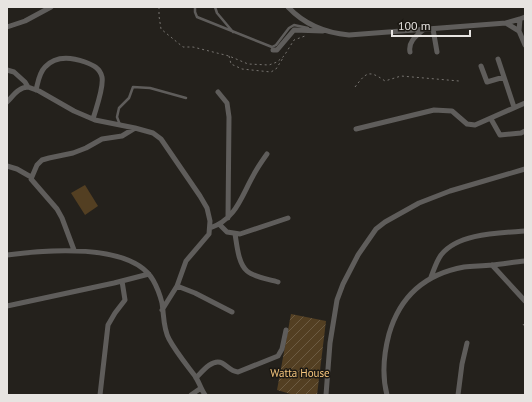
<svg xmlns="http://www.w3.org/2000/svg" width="532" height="402" viewBox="0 0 532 402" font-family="'PT Sans',sans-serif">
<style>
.garden{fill:url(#garden-furrows)}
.pitch{fill:#533f22}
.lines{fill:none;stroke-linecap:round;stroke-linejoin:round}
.path{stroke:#777470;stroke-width:1;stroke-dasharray:2 3;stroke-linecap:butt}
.lane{stroke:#5f5d5b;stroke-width:2.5}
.street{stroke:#5f5d5b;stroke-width:5}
.labels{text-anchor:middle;stroke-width:3;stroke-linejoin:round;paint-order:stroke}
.park-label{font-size:11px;fill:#f5c57d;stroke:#1b1813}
</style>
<defs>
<pattern id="garden-furrows" width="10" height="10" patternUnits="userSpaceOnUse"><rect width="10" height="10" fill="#533f22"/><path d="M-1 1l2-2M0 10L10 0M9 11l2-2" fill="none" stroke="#6c5b42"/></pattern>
</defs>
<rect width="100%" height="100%" fill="#24211c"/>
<path class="garden" d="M291,314L326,321L317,395H294L277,390Z"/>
<path class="pitch" d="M85,185L98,206L85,215L71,193Z"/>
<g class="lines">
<path class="path" d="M159,7V16L161,29L183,47H193L229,56L248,64L269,65L277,62L284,56L294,40L305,36
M229,56L231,64L242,69L271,72L276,69L283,58
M355,87C366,73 368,69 385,81L401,76L459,81
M523,324L525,327"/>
<path class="lane" d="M195,7V12L197,17L272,47L276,45L289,28L294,25L308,28
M215,7L217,13L233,32
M120,125L117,117L119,108L129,98L133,87L150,88L186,98"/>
<path class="street" d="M288,7C304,24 326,33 349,35L506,23L519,31L520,19L525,17
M506,23L520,19
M7,27L25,21L51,7
M433,29L437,52
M519,31L525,45
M273,50H277L294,30L323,31
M410,52C408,42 416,36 423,30
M498,59L504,77
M481,66L487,82L504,77L514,107
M7,70L14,72L25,82L28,87L39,91L74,111L95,120L135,128
M36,90C38,82 39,73 45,67C56,55 71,57 85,62C93,65 100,68 102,77C104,88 96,108 93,119
M218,92L227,103L229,117L228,218
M7,102C13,96 19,87 28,87
M491,119L500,135L521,133L525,131
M356,129L434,110L452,111L467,124L475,125L525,103
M7,166L17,169L31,177
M220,225L227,232L240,234L288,218
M210,228C236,219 241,197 253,176C257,168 262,161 267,154
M235,234C237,245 238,263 247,271C255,278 269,279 278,282
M74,250L62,218L57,209L31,179L37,165L42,160L49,158L73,153L86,148L102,139L122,136L135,128L153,133L161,139L200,196L207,208L210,221L209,234L186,261L177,286L162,310
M7,255C44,250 131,242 153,280C157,287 160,295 162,303C164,315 163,328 169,339C176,352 186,364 195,376C199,382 201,389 205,395
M492,265L525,301
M431,277C434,270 436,262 441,255C458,233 500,233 525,231
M177,286L195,293L232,312
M7,306L114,283L149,274
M196,378C201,373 212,358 222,363C228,366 230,371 238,372L278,356L282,349L286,330
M100,395L108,325L115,313L125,300L122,281
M191,395L201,388
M326,395L330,343L337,300L343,284L358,255L376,229L385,222L419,203L450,191L525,169
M387,395C382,376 384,353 389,334C400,296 425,274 464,267C473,266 482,266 492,265C503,264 514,262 525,261
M458,395L462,364L467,343"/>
</g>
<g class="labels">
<g class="park-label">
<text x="300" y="377">Watta House</text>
</g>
</g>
<rect width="532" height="402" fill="none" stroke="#e7e4e1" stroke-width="16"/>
<path d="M392 30v6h78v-6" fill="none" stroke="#e7e4e1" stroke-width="2"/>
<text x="398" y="30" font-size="12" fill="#e7e4e1" stroke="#1b1813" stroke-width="3" paint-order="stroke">100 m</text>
</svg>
